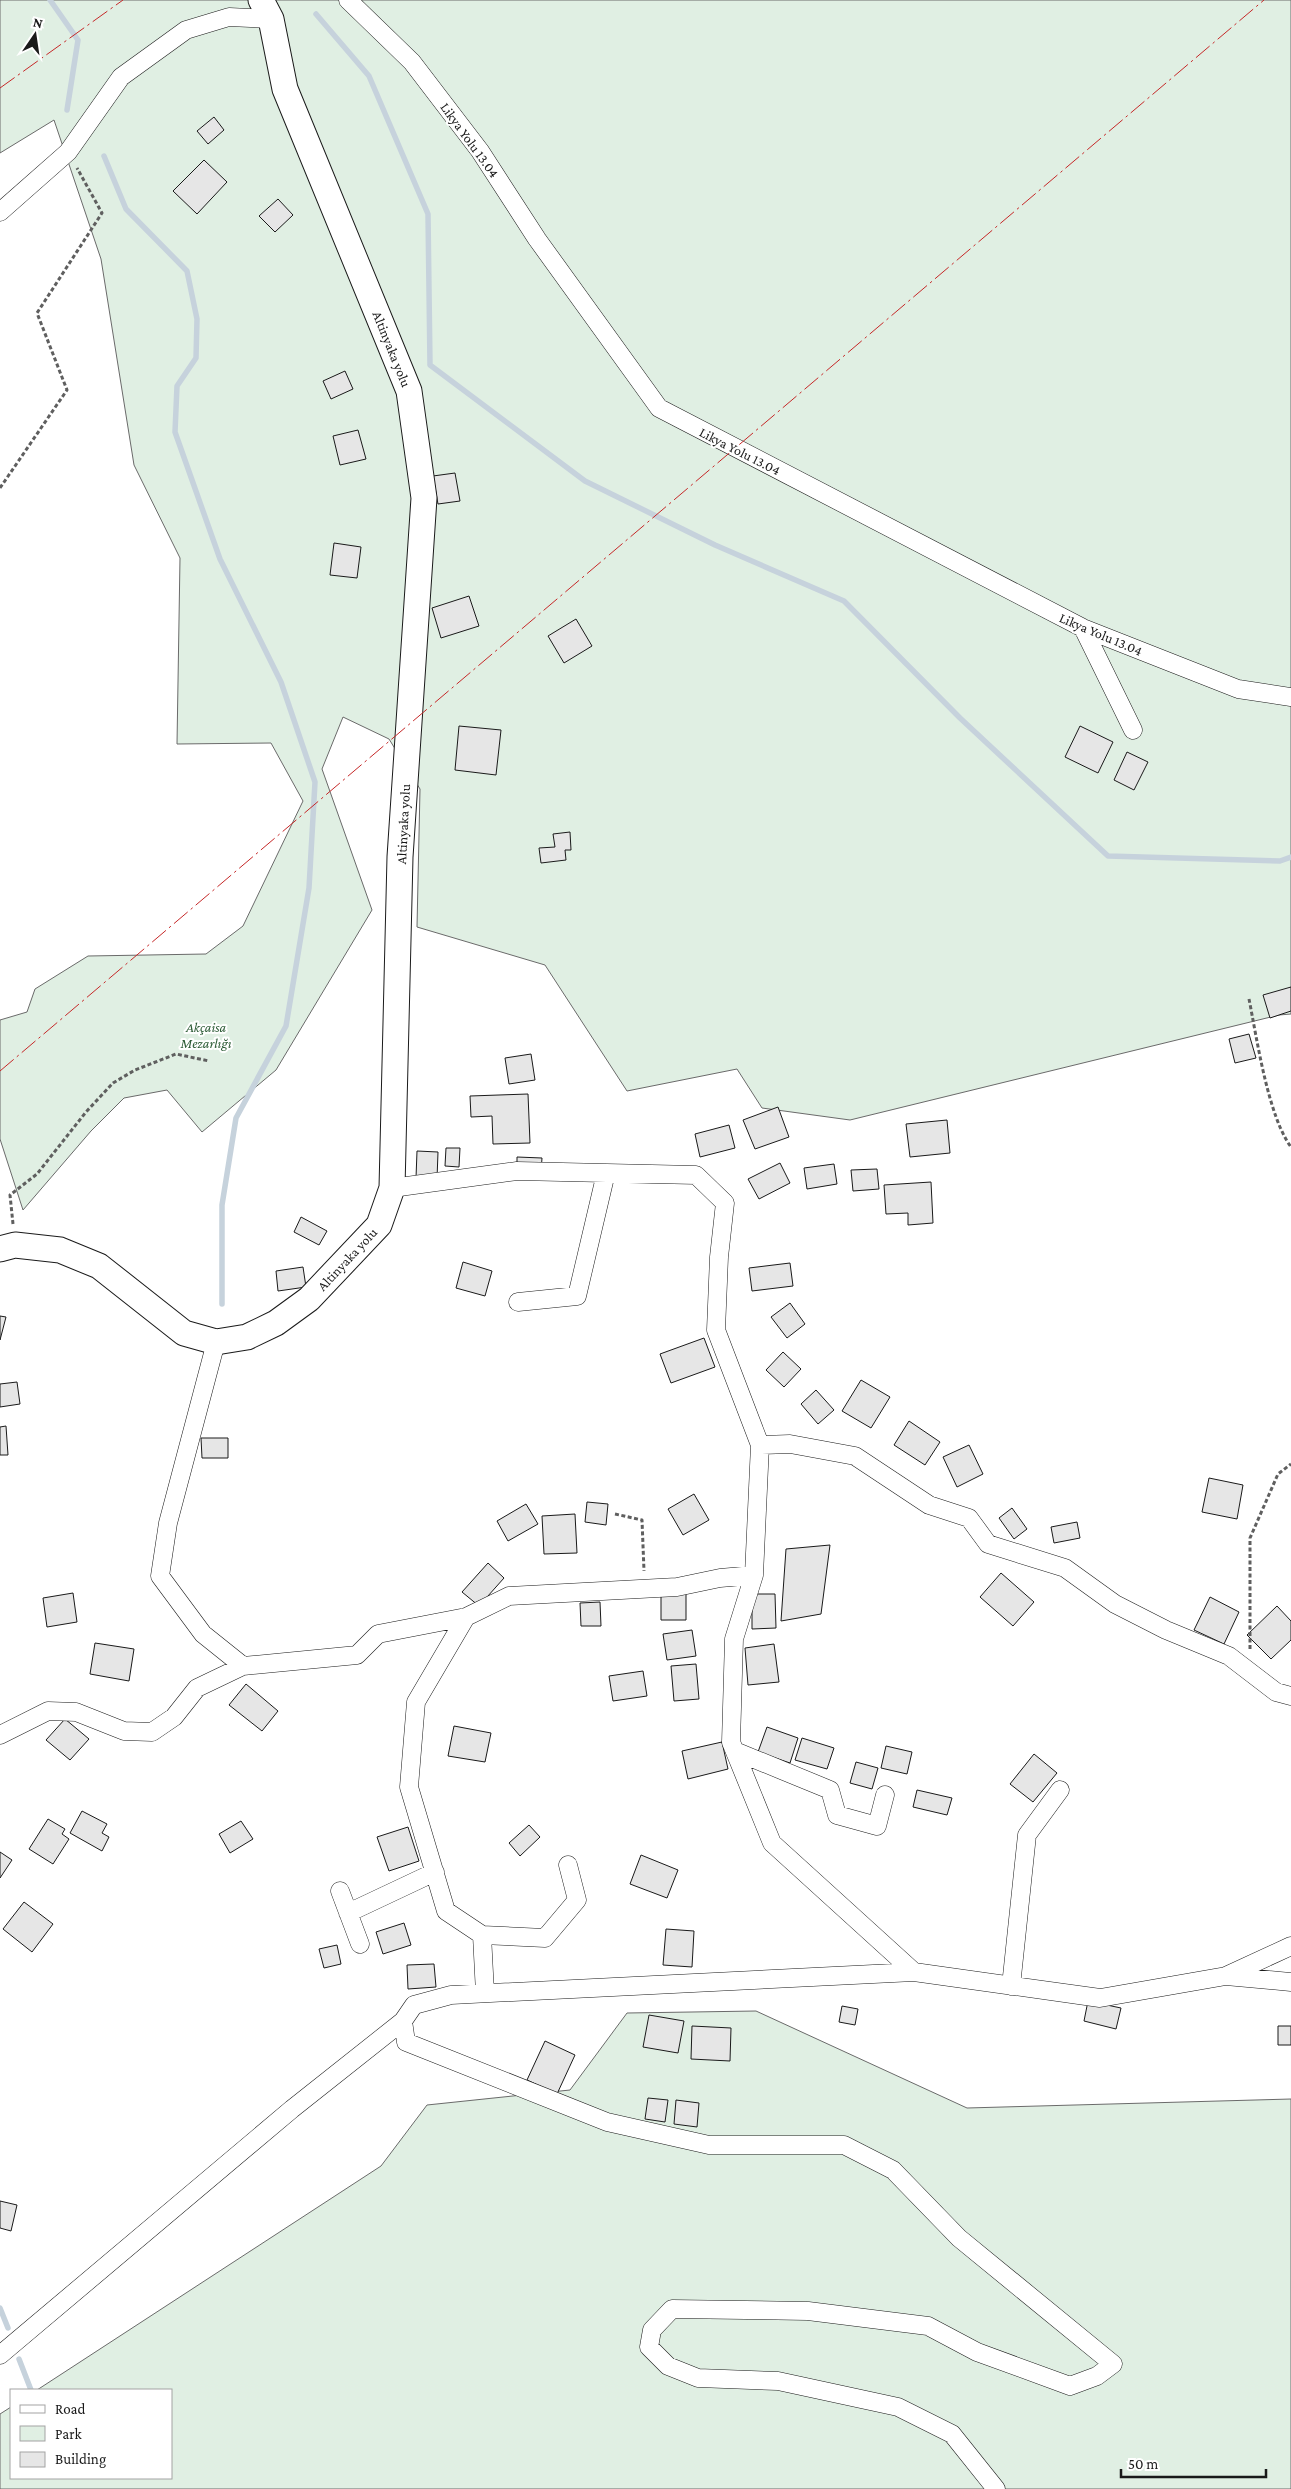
<svg xmlns="http://www.w3.org/2000/svg" width="1291" height="2489" viewBox="0 0 1291 2489" font-family="'Crimson Pro',serif">
<style>
.green{fill:#e0efe3;stroke:#6a6a6a}
.lines{fill:none;stroke-linecap:round;stroke-linejoin:round}
.stream{stroke:#c6d2dc;stroke-width:5.5}
.building{fill:#e6e6e6;stroke:#1a1a1a}
.street-casing{stroke:#1a1a1a;stroke-width:19}
.secondary-casing{stroke:#1a1a1a;stroke-width:27}
.path{stroke:#5f5f5f;stroke-width:3;stroke-dasharray:4 2.5;stroke-linecap:butt}
.street{stroke:#fff;stroke-width:18}
.secondary{stroke:#fff;stroke-width:25}
.power{stroke:#c62828;stroke-width:1;stroke-dasharray:18 4 2.5 4;stroke-linecap:butt}
.labels{text-anchor:middle;stroke-width:4;stroke-linejoin:round;paint-order:stroke}
.street-label{font-size:14px;fill:#1a1a1a;stroke:#fff}
.park-label{font-size:14px;font-style:italic;fill:#2b5a34;stroke:#fff}
</style>
<rect width="100%" height="100%" fill="#fff"/>
<path class="green" d="M0,0H1291V1014L1279,1015L850,1120L762,1108L737,1069L627,1091L545,965L417,927L420,789L389,739L343,717L322,769L372,910L276,1070L202,1132L167,1090L124,1098L91,1131L23,1210L0,1139V1020L27,1012L35,989L88,956L206,954L243,926L303,801L271,743L177,744L180,558L134,465L101,259L54,120L0,153Z
M756,2011L967,2108L1291,2099V2489H0V2414L11,2407V2478H171V2390H37L381,2166L427,2105L570,2090L627,2013Z"/>
<g class="lines">
<path class="stream" d="M50,0L78,40L67,110
M316,14L369,76L428,214L430,365L585,481L715,545L844,601L960,718L1108,856L1280,861L1291,857
M104,156L126,209L187,271L197,319L196,358L177,386L175,432L220,559L281,682L315,782L309,888L286,1026L236,1118L222,1205V1304
M0,2308L8,2328
M19,2359L31,2390"/>
</g>
<path class="building" d="M214,117L224,130L208,144L197,131Z
M204,160L227,182L197,214L173,191Z
M278,199L293,215L275,232L259,216Z
M345,371L353,389L331,399L323,381Z
M358,430L366,459L340,465L333,436Z
M455,473L460,501L438,504L433,476Z
M334,543L361,547L357,578L330,575Z
M469,596L479,626L441,638L432,608Z
M576,619L592,646L564,663L548,636Z
M459,726L501,730L496,775L455,770Z
M1080,726L1113,742L1098,773L1065,757Z
M1127,752L1148,762L1134,790L1114,780Z
M570,832L571,850H565L566,860L541,863L539,848L555,847L553,834Z
M1291,987V1011L1270,1018L1263,995Z
M1249,1034L1256,1058L1235,1063L1229,1039Z
M531,1054L535,1080L509,1084L505,1058Z
M528,1094L530,1143L493,1144L492,1116L471,1117L470,1096Z
M778,1107L789,1137L755,1149L743,1120Z
M947,1120L950,1153L910,1157L906,1124Z
M729,1125L735,1148L700,1157L695,1134Z
M446,1148H460L459,1167L445,1166Z
M417,1151L438,1152L437,1179L416,1178Z
M517,1157L542,1158L541,1172L517,1171Z
M780,1163L790,1183L759,1199L748,1179Z
M834,1164L837,1184L807,1189L804,1168Z
M877,1169L879,1189L853,1191L851,1170Z
M931,1182L933,1223L908,1225V1213L886,1214L884,1185Z
M301,1217L327,1231L319,1245L294,1232Z
M463,1262L492,1271L485,1296L456,1288Z
M790,1263L793,1286L752,1291L749,1268Z
M303,1267L306,1287L278,1291L276,1271Z
M790,1303L805,1324L787,1338L771,1317Z
M0,1316L6,1317L0,1340Z
M704,1338L715,1367L671,1383L660,1354Z
M783,1352L801,1369L784,1387L766,1370Z
M861,1380L890,1397L871,1428L842,1411Z
M17,1382L20,1404L0,1407V1384Z
M816,1390L834,1410L818,1424L801,1404Z
M909,1421L940,1442L925,1465L894,1445Z
M6,1426L8,1455H0V1427Z
M201,1438H228V1458H202Z
M969,1445L983,1474L957,1487L943,1457Z
M1209,1478L1243,1485L1237,1519L1202,1512Z
M694,1494L709,1520L683,1535L668,1509Z
M587,1502L608,1504L606,1525L585,1522Z
M526,1504L538,1524L508,1541L497,1521Z
M1012,1508L1027,1529L1014,1539L999,1518Z
M575,1514L577,1553L544,1554L542,1516Z
M1077,1522L1080,1538L1054,1543L1051,1527Z
M830,1545L821,1614L781,1621L786,1549Z
M488,1563L504,1578L479,1606L462,1592Z
M1001,1573L1034,1602L1013,1626L980,1597Z
M73,1593L77,1622L47,1627L43,1598Z
M686,1593V1620H661V1594Z
M752,1594H775L776,1628L752,1629Z
M1210,1597L1239,1612L1224,1644L1194,1630Z
M600,1602L601,1626H581L580,1603Z
M1277,1606L1291,1621V1640L1271,1659L1247,1635Z
M692,1630L696,1656L667,1660L663,1634Z
M95,1643L134,1649L129,1681L90,1674Z
M774,1644L779,1682L748,1685L745,1648Z
M696,1664L699,1699L674,1701L671,1666Z
M643,1671L647,1696L613,1701L609,1676Z
M246,1684L278,1711L262,1731L229,1705Z
M65,1719L89,1739L70,1760L46,1740Z
M454,1726L491,1733L485,1762L448,1756Z
M767,1727L798,1738L790,1763L758,1752Z
M802,1738L834,1748L827,1769L795,1760Z
M722,1742L728,1769L688,1779L682,1751Z
M886,1746L912,1752L907,1774L881,1768Z
M1034,1754L1057,1773L1033,1802L1010,1784Z
M856,1762L878,1768L872,1789L850,1783Z
M917,1790L952,1798L947,1815L913,1807Z
M82,1811L107,1824L102,1833L109,1837L102,1851L70,1833Z
M48,1819L65,1829L62,1834L69,1839L53,1864L29,1849Z
M241,1821L253,1839L230,1853L219,1834Z
M529,1825L540,1837L520,1856L509,1843Z
M408,1827L419,1861L389,1871L377,1837Z
M0,1852L12,1860L0,1878Z
M641,1855L678,1870L667,1898L630,1884Z
M24,1902L53,1924L32,1952L3,1929Z
M404,1923L411,1945L383,1954L376,1932Z
M666,1929L694,1931L692,1967L663,1965Z
M337,1945L341,1964L324,1968L319,1949Z
M434,1964L436,1987L408,1989L407,1965Z
M1088,2001L1121,2008L1116,2029L1084,2021Z
M842,2006L858,2009L855,2025L839,2022Z
M649,2015L684,2021L678,2053L643,2047Z
M692,2026L731,2028L730,2061L691,2059Z
M1278,2026H1291V2045H1278Z
M545,2041L575,2055L557,2094L527,2080Z
M648,2098L668,2100L665,2122L645,2119Z
M676,2100L699,2103L697,2127L674,2124Z
M0,2201L17,2205L11,2231L0,2228Z"/>
<g class="lines">
<g class="street-casing">
<path id="street" d="M348,0L412,62L480,151L537,239L659,408L1083,628L1238,689L1291,697
M0,212L68,152L121,77L186,30L229,17L271,19
M1083,628L1133,730
M392,1188L517,1171L696,1175L725,1203L719,1257L716,1330L760,1445L754,1575L734,1639L731,1742L772,1843L914,1972L451,1995L414,2005L403,2021L406,2042L607,2122L709,2145H844L893,2170L959,2238L1113,2364L1097,2376L1070,2386L977,2352L928,2326L808,2311L672,2309L652,2330L649,2347L668,2366L698,2378L778,2381L898,2407L952,2434L996,2489
M518,1302L577,1296L606,1173
M216,1342L168,1523L160,1576L203,1634L243,1666
M760,1445L790,1444L855,1456L929,1505L969,1518L988,1544L1065,1568L1115,1604L1166,1630L1229,1656L1276,1692L1291,1696
M466,1617L416,1702L409,1787L446,1911L482,1935L485,1993
M0,1735L48,1711L76,1712L124,1731L152,1732L174,1717L197,1688L243,1666L357,1655L378,1634L466,1617L509,1596L677,1587L720,1578L754,1575
M735,1751L830,1790L837,1815L877,1826L885,1795
M340,1891L360,1944
M348,1913L435,1872
M482,1935L545,1938L577,1900L568,1865
M914,1972L1100,1998L1226,1976L1291,1946
M1226,1976L1291,1982
M1011,1986L1027,1835L1060,1790
M0,2355L292,2109L403,2021"/>
</g>
<g class="secondary-casing">
<path id="secondary" d="M0,1249L15,1245L60,1250L99,1266L184,1333L216,1342L247,1337L276,1323L309,1299L379,1225L392,1188L400,857L424,498L409,391L285,89L271,19L261,0"/>
</g>
<path class="path" d="M0,488L67,390L37,313L102,213L77,168
M1249,999C1257,1039 1268,1116 1291,1147
M13,1224L10,1195L37,1174L86,1112L113,1083L135,1070L176,1054L209,1061
M615,1514L642,1520L644,1571
M1250,1649V1538L1278,1474L1291,1464"/>
<use href="#street" class="street"/>
<use href="#secondary" class="secondary"/>
<path class="power" d="M0,88L123,0
M0,1071L1264,0"/>
</g>
<g class="labels">
<g class="street-label">
<text transform="translate(470 140) rotate(54)" y="5">Likya Yolu 13.04</text>
<text transform="translate(392 349) rotate(68)" y="5">Altinyaka yolu</text>
<text transform="translate(740 451) rotate(27)" y="5">Likya Yolu 13.04</text>
<text transform="translate(1101 634) rotate(23)" y="5">Likya Yolu 13.04</text>
<text transform="translate(403 824) rotate(-87)" y="5">Altinyaka yolu</text>
<text transform="translate(347 1259) rotate(-47)" y="5">Altinyaka yolu</text>
</g>
<g class="park-label">
<text x="206" y="1032">Akçaisa<tspan x="206" dy="16">Mezarlığı</tspan></text>
</g>
</g>
<rect x="10" y="2389" width="162" height="90" fill="#ffffff" stroke="#a3a3a3"/>
<rect x="20" y="2405" width="25" height="8" fill="#ffffff" stroke="#a3a3a3"/>
<text x="55" y="2414" font-size="15" fill="#1a1a1a">Road</text>
<rect x="20" y="2426" width="25" height="15" fill="#e0efe3" stroke="#a3a3a3"/>
<text x="55" y="2439" font-size="15" fill="#1a1a1a">Park</text>
<rect x="20" y="2452" width="25" height="15" fill="#e6e6e6" stroke="#a3a3a3"/>
<text x="55" y="2464" font-size="15" fill="#1a1a1a">Building</text>
<g transform="translate(35 35) rotate(13)" stroke="#ffffff" stroke-width="4" paint-order="stroke">
<path d="M0-4L9 19L0 12L-9 19Z" fill="#1a1a1a"/>
<text y="-8" font-size="14" font-weight="bold" text-anchor="middle" fill="#1a1a1a">N</text>
</g>
<path d="M1121 2469v8h145v-8" fill="none" stroke="#1a1a1a" stroke-width="2.5"/>
<text x="1128" y="2469" font-size="15" fill="#1a1a1a" stroke="#ffffff" stroke-width="4" paint-order="stroke">50 m</text>
</svg>
